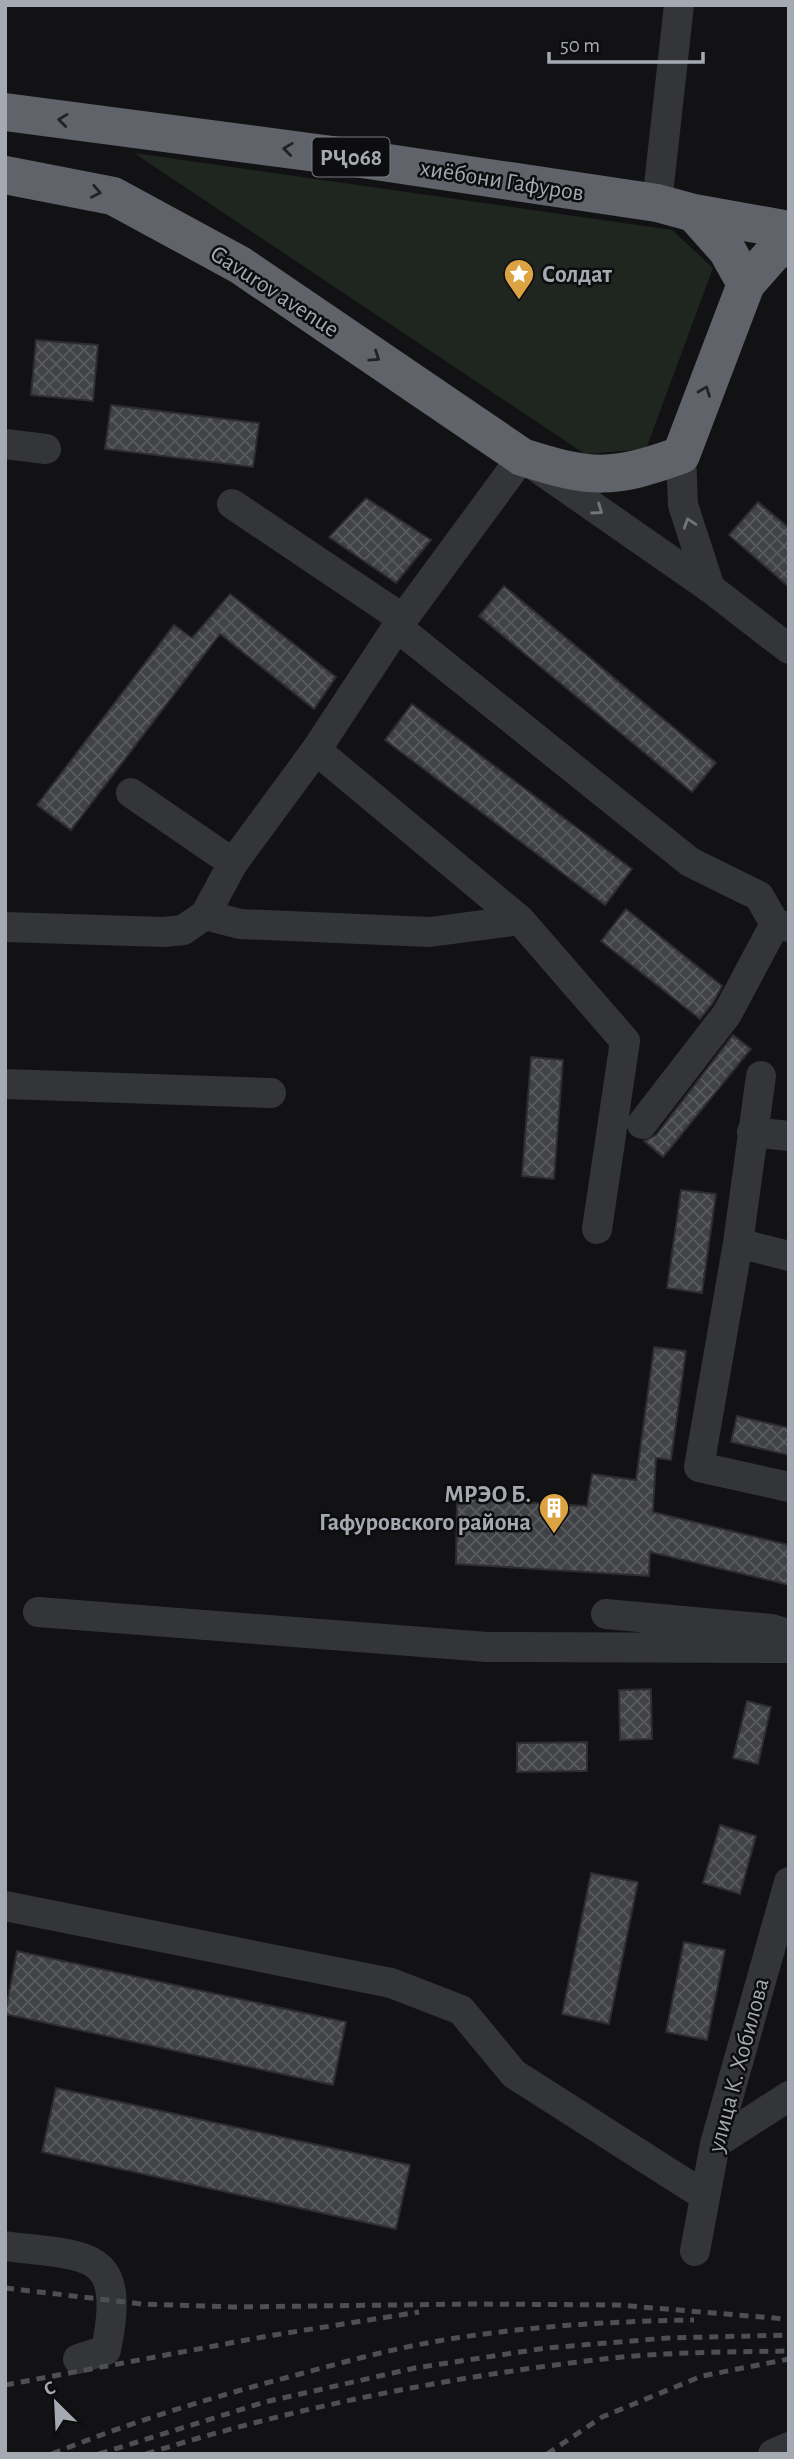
<svg xmlns="http://www.w3.org/2000/svg" width="794" height="2459" viewBox="0 0 794 2459" font-family="'Alegreya Sans',sans-serif">
<style>
.green{fill:#1f2620}
.building{fill:url(#building-cross-hatch);stroke:#2d2d2f;stroke-width:2}
.lines{fill:none;stroke-linecap:round;stroke-linejoin:round}
.minor{stroke:#343538;stroke-width:30}
.highway{stroke:#606369;stroke-width:38}
.rail{stroke:#4d4f53;stroke-width:5;stroke-dasharray:9 7;stroke-linecap:butt}
.oneway{stroke:#222226}
.oneway2{stroke:#72757b}
.labels{text-anchor:middle;stroke-width:5;stroke-linejoin:round;paint-order:stroke}
.shield{fill:#0d0d0f;stroke:#777b81;stroke-width:2}
.shield-label{font-size:23px;font-weight:bold;fill:#a5aab2}
.street-label{font-size:24px;fill:#a5aab2;stroke:#0d0d0f}
.poi-label{font-size:24px;font-weight:bold;fill:#a5aab2;stroke:#0d0d0f;text-anchor:start}
</style>
<defs>
<pattern id="building-cross-hatch" width="8" height="8" patternUnits="userSpaceOnUse" patternTransform="scale(1.75)"><rect width="8" height="8" fill="#414246"/><path d="M0 0l8 8M0 8l8-8" fill="none" stroke="#595b5e"/></pattern>
</defs>
<rect width="100%" height="100%" fill="#121214"/>
<path class="green" d="M134,153L672,230L713,268L646,449L585,454Z"/>
<path class="building" d="M36,340L98,345L93,401L31,395Z
M111,405L259,423L253,467L105,449Z
M366,498L431,540L396,583L329,537Z
M758,502L789,528V587L729,535Z
M504,586L716,763L692,792L479,616Z
M230,594L336,677L314,709L220,634L71,830L37,805L174,625L192,638Z
M412,704L632,869L605,905L385,740Z
M626,909L722,986L713,1003L700,1019L601,941Z
M733,1035L751,1049L663,1157L644,1141L656,1135Z
M531,1057L563,1060L554,1179L522,1176Z
M681,1190L716,1194L702,1293L667,1288Z
M654,1347L686,1351L671,1460L656,1458L653,1512L789,1545V1585L650,1552L649,1576L456,1564L457,1498L587,1506L592,1474L636,1480Z
M737,1416L789,1428V1455L731,1442Z
M651,1689L652,1739L620,1740L619,1690Z
M747,1701L771,1707L758,1764L733,1758Z
M587,1742V1771L517,1772V1743Z
M720,1825L756,1836L740,1894L703,1883Z
M591,1873L638,1882L609,2024L562,2014Z
M684,1942L725,1950L707,2040L666,2032Z
M17,1951L346,2022L333,2085L5,2014Z
M56,2088L410,2165L396,2229L42,2152Z"/>
<g class="lines">
<path class="minor" d="M657,203L679,5
M5,444L46,449
M681,455L683,505L710,588
M232,504L403,619
M397,627L690,862L759,896L775,924
M131,793L233,863L316,750
M205,915L240,924L430,932L520,920
M5,927L164,932L183,930L205,915L233,863
M761,1076L738,1243L699,1467L789,1487
M5,1084L271,1093
M642,1124L727,1014L775,924L789,927
M752,1132L789,1136
M597,1229L625,1041L520,920L316,750L397,627L522,457L710,588L789,649
M738,1243L789,1256
M38,1612L487,1647L789,1648
M606,1614L771,1629L788,1634
M5,1906L391,1983L461,2010L514,2074L705,2196
M715,2144L789,2096
M5,2246C89,2257 127,2248 106,2350L78,2359
M695,2251L715,2144L789,1882
M773,2454L789,2447"/>
<path class="highway" d="M5,112L355,158L657,203L694,213L789,230
M5,175L113,196L240,265L522,457C591,479 612,480 681,455L746,284L776,250L789,248
M694,213L727,250L746,284"/>
<path class="rail" d="M5,2288L142,2304L233,2307L475,2304L618,2305L785,2319
M5,2385L268,2336L419,2312
M52,2454C133,2421 216,2396 300,2374C351,2360 403,2346 456,2338C534,2326 615,2321 694,2320
M99,2454L265,2402L415,2368L546,2348L668,2338L789,2335
M146,2454C294,2407 449,2377 603,2359C664,2352 727,2352 789,2351
M547,2454L602,2417L702,2376L789,2359"/>
</g>
<defs><path id="oneway-chevron" d="M-2-3.5L2.5 0L-2 3.5" fill="none" stroke-width="1.6" stroke-linecap="round" stroke-linejoin="round" transform="scale(1.75)"/></defs>
<g class="oneway">
<use href="#oneway-chevron" transform="translate(63 120) rotate(-173)"/>
<use href="#oneway-chevron" transform="translate(288 149) rotate(-173)"/>
<use href="#oneway-chevron" transform="translate(96 192) rotate(11)"/>
<use href="#oneway-chevron" transform="translate(375 357) rotate(34)"/>
<use href="#oneway-chevron" transform="translate(705 391) rotate(-69)"/>
</g>
<g class="oneway2">
<use href="#oneway-chevron" transform="translate(598 510) rotate(35)"/>
<use href="#oneway-chevron" transform="translate(689 523) rotate(-108)"/>
</g>
<defs>
<g id="sight-pin" transform="scale(1.575)"><path d="M0 17L-7.5 6A9.5 9.5 0 1 1 7.5 6Z" fill="#dca342" stroke="#0d0d0f"/><path d="M0-6L1.8-2.2L6-1.7L2.9 1.2L3.7 5.4L0 3.3L-3.7 5.4L-2.9 1.2L-6-1.7L-1.8-2.2Z" fill="#fff"/></g>
<g id="building-pin" transform="scale(1.575)"><path d="M0 17L-7.5 6A9.5 9.5 0 1 1 7.5 6Z" fill="#dca342" stroke="#0d0d0f"/><path d="M-4-6H4V6H1V3H-1V6H-4ZM-2.5-4.3h1.7v1.8h-1.7ZM.8-4.3h1.7v1.8H.8ZM-2.5-1h1.7V.8h-1.7ZM.8-1h1.7V.8H.8Z" fill="#fff"/></g>
</defs>
<g fill-rule="evenodd">
<use href="#sight-pin" x="519" y="274"/>
<use href="#building-pin" x="554" y="1508"/>
</g>
<g class="labels">
<rect class="shield" x="312.5" y="137.5" width="77" height="39" rx="5"/>
<g class="shield-label">
<text x="351" y="165">РҶ068</text>
</g>
<g class="street-label">
<text transform="translate(502 180) rotate(9)" y="8">хиёбони Гафуров</text>
<text transform="translate(275 291) rotate(33)" y="8">Gavurov avenue</text>
<text transform="translate(738 2065) rotate(-75)" y="8">улица К. Хобилова</text>
</g>
<g class="poi-label">
<text x="542" y="282">Солдат</text>
<text x="531" y="1502" text-anchor="end">МРЭО Б.<tspan x="531" dy="28">Гафуровского района</tspan></text>
</g>
</g>
<rect width="794" height="2459" fill="none" stroke="#a5aab2" stroke-width="14"/>
<g transform="translate(56 2403) rotate(336)" stroke="#0d0d0f" stroke-width="5" paint-order="stroke">
<path d="M0-5L12 26L0 18L-12 26Z" fill="#a5aab2"/>
<text y="-10" font-size="19" font-weight="bold" text-anchor="middle" fill="#a5aab2">С</text>
</g>
<path d="M549 52v10h154v-10" fill="none" stroke="#a5aab2" stroke-width="3.5"/>
<text x="560" y="52" font-size="21" fill="#a5aab2" stroke="#0d0d0f" stroke-width="5" paint-order="stroke">50 m</text>
</svg>
